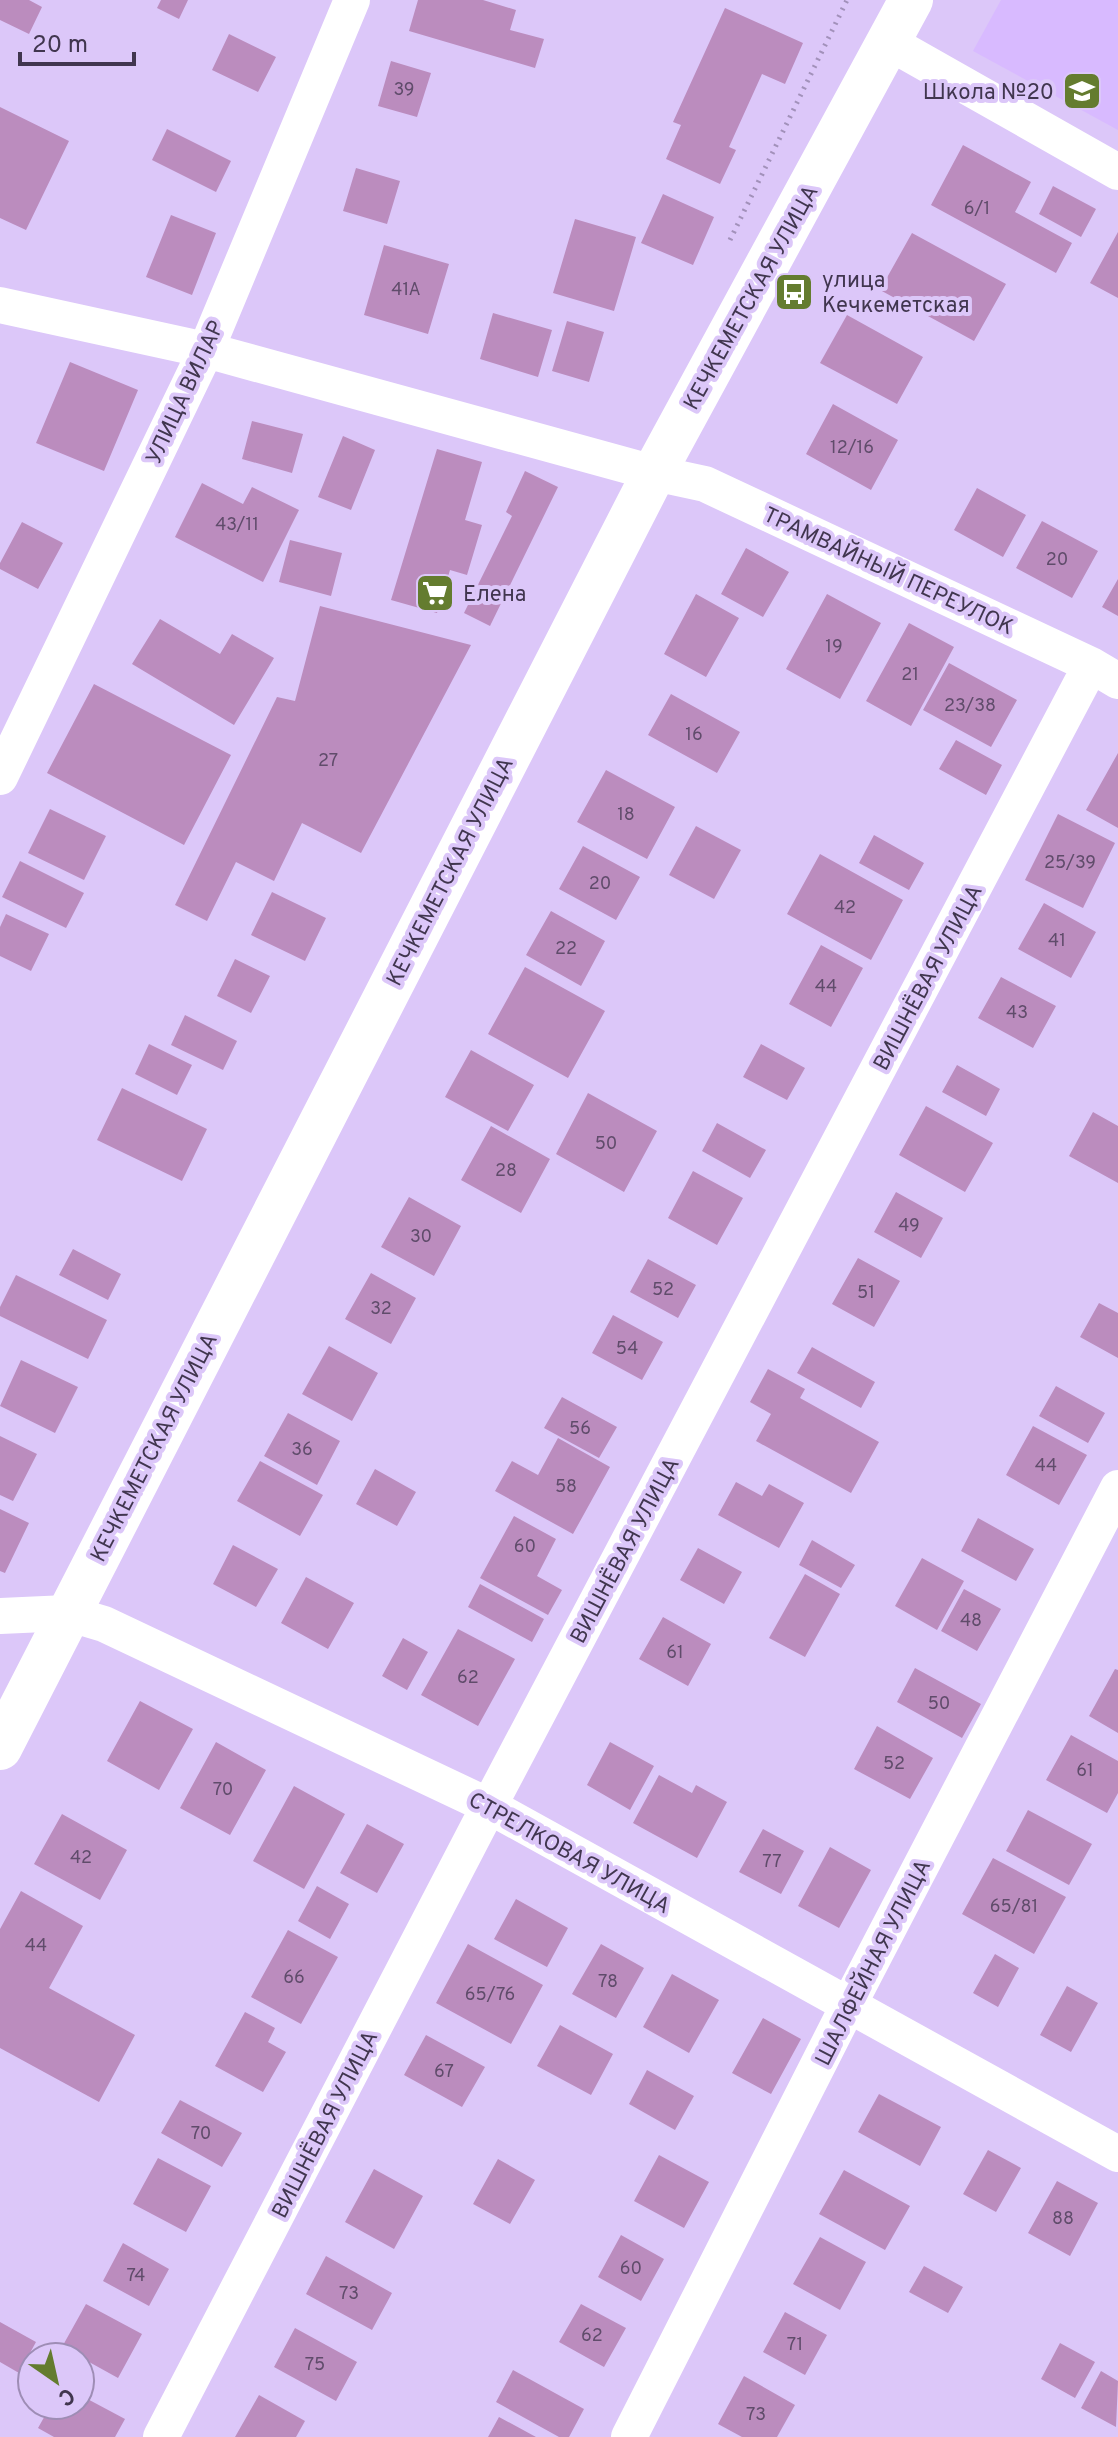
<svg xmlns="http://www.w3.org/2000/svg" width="1118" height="2437" viewBox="0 0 1118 2437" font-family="Overpass,sans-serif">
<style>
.built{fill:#d8baff}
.building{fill:#bb8cbe}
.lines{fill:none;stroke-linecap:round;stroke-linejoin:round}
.path{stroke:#a291ba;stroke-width:5;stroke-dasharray:2 6;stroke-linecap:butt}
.minor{stroke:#fff;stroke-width:36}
.major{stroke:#fff;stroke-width:44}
.labels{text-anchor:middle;stroke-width:8;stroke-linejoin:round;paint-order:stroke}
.number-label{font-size:18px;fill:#604c6b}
.poi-label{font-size:22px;fill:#41364f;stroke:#dcc7f9;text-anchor:start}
.street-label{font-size:22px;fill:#41364f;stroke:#dcc7f9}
</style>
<rect width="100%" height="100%" fill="#dcc7f9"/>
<path class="built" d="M1001,0H1118V130L973,51Z"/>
<path class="building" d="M0,0H29L42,7L29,34L0,20Z
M161,0H188L179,19L157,8Z
M418,0H483L516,10L510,30L544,39L535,68L409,31Z
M725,8L803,43L785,84L762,74L729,147L736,150L720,184L666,159L681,125L673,122Z
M229,34L276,57L258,92L212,70Z
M391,61L431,73L417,117L378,106Z
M0,107L69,141L26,230L0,218Z
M167,129L231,161L216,192L152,160Z
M963,145L1031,182L1015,212L1072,243L1056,273L931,205Z
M356,168L400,181L387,224L343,211Z
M1053,186L1096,209L1081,237L1039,214Z
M663,194L714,217L693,265L641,243Z
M171,215L216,233L192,295L146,277Z
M575,219L636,237L614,311L553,293Z
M1118,232V298L1090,283Z
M912,233L1006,284L974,341L880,290Z
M384,245L449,264L428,334L364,315Z
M493,313L552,330L538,377L480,359Z
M847,315L923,357L897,404L820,363Z
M567,321L604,332L589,382L552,371Z
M70,362L138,390L104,471L36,443Z
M833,404L898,440L871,490L806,454Z
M252,421L303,434L292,473L242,459Z
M343,436L375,450L351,510L318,497Z
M437,449L482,462L465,520L482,525L467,575L450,570L437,613L391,600Z
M525,471L558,487L490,626L464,613L512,516L506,512Z
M202,483L243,504L252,487L299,510L263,582L175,537Z
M977,488L1026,515L1003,557L954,530Z
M1042,521L1098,551L1072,598L1016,568Z
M22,522L63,543L38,589L0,569V563Z
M290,540L342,553L331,596L279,582Z
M746,548L789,572L763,617L721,594Z
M1118,579V616L1102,607Z
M696,594L739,618L706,677L664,654Z
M827,594L881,623L840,699L786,669Z
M320,606L471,645L361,853L302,823L274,881L236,862L207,921L175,905L277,697L295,701Z
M160,619L220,654L232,634L274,658L234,725L132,664Z
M909,623L954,647L911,726L866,701Z
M949,663L1017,700L991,747L923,710Z
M94,684L231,755L184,845L47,773Z
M671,694L740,732L717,773L648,735Z
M956,740L1002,765L986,795L939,769Z
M1118,753V828L1086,810Z
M606,770L675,807L647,859L577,822Z
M50,809L106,836L84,880L28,853Z
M1058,814L1115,843L1083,908L1025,880Z
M696,826L741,850L714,899L669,875Z
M874,835L924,863L909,890L859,863Z
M583,846L640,877L616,920L559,889Z
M820,854L903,900L871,960L787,914Z
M20,861L84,893L66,928L2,897Z
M272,892L326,918L305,961L251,935Z
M1044,903L1096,932L1071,978L1018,949Z
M551,911L605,941L581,986L526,955Z
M6,914L49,934L31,971L0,956V927Z
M821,945L863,968L831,1027L789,1004Z
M235,959L270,976L251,1013L217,996Z
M525,967L605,1011L568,1078L488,1034Z
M1001,977L1056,1006L1033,1048L978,1018Z
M185,1015L237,1041L223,1070L171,1045Z
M149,1044L192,1065L177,1095L135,1074Z
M761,1044L805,1068L787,1100L743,1077Z
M471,1050L534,1085L508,1131L445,1097Z
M957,1065L1000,1089L986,1116L942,1092Z
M122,1088L207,1129L182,1181L97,1140Z
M588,1093L657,1131L624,1192L556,1154Z
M926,1106L993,1143L965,1192L899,1155Z
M1093,1112L1118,1126V1183L1069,1156Z
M717,1123L766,1150L750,1178L702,1151Z
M491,1126L550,1159L521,1213L461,1180Z
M693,1171L743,1198L717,1245L668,1218Z
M896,1192L943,1218L921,1258L874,1232Z
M409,1197L461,1226L434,1276L381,1247Z
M73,1249L121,1274L108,1300L59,1275Z
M858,1258L900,1281L874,1327L832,1304Z
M648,1259L696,1285L678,1318L630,1292Z
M371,1273L416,1298L391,1344L345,1319Z
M16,1275L107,1320L88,1359L0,1316V1307Z
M1099,1303L1118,1313V1358L1080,1337Z
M613,1315L663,1342L642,1380L592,1353Z
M329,1346L378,1373L352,1421L302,1394Z
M812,1347L875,1382L861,1408L797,1373Z
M21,1360L78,1387L55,1433L0,1406Z
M768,1369L805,1389L800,1398L879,1442L851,1493L756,1441L771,1414L750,1402Z
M1056,1386L1105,1413L1088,1443L1039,1416Z
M562,1397L617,1427L599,1458L544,1428Z
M288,1413L340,1441L317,1485L264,1456Z
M1033,1426L1087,1455L1059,1505L1006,1475Z
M0,1436L37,1454L13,1501L0,1495Z
M558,1438L610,1467L573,1534L495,1491L512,1461L538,1475Z
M260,1461L323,1495L300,1536L237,1501Z
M375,1469L416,1492L397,1526L356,1504Z
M736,1482L762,1496L769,1484L804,1503L779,1548L718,1515Z
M0,1509L29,1523L5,1573L0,1571Z
M514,1516L556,1539L537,1576L562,1590L548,1615L480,1578Z
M978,1518L1034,1549L1016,1581L961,1551Z
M812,1540L855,1565L841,1588L799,1565Z
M233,1545L278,1569L256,1607L213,1584Z
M698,1548L742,1572L724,1604L680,1580Z
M922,1558L964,1581L937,1630L895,1606Z
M805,1574L840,1594L805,1657L769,1638Z
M306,1577L354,1603L328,1649L281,1623Z
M480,1584L544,1619L532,1642L468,1607Z
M964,1589L1001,1609L977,1651L941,1631Z
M663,1617L711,1644L688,1686L639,1659Z
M458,1629L515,1659L478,1726L421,1695Z
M403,1638L428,1652L407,1690L382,1676Z
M915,1668L981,1704L962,1738L897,1702Z
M1115,1669L1118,1670V1733L1089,1716Z
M140,1701L193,1729L159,1790L107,1761Z
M877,1726L933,1758L910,1799L854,1769Z
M1071,1735L1118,1761V1793L1107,1813L1046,1780Z
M216,1742L266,1770L230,1835L180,1808Z
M610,1742L654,1766L630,1810L587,1785Z
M659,1775L692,1793L696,1785L727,1802L697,1858L633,1823Z
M294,1786L345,1814L304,1889L253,1861Z
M1028,1810L1092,1844L1069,1885L1006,1851Z
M62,1814L127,1850L100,1900L34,1864Z
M367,1824L404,1844L377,1893L340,1873Z
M763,1829L804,1851L781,1894L739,1872Z
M830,1847L871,1870L839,1928L798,1906Z
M993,1858L1066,1897L1034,1954L962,1914Z
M317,1886L349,1904L330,1939L298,1921Z
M21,1891L83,1926L49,1988L135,2035L99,2102L0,2048V1929Z
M516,1899L568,1928L547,1967L494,1939Z
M288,1930L338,1957L301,2024L251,1997Z
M468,1944L543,1985L511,2044L436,2003Z
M601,1944L644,1968L616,2018L572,1994Z
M995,1954L1019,1968L998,2007L973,1993Z
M672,1974L719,2000L689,2053L643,2027Z
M1067,1986L1098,2003L1071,2052L1040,2035Z
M245,2012L275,2028L268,2042L286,2052L263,2092L215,2066Z
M763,2018L801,2039L771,2094L732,2073Z
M560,2025L613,2054L591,2095L537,2066Z
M426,2035L485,2067L462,2107L404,2075Z
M647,2070L694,2096L675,2130L629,2104Z
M879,2094L941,2127L920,2166L858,2132Z
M180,2100L242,2133L222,2167L161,2133Z
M988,2150L1021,2168L996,2212L963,2194Z
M659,2155L709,2182L684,2228L634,2201Z
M158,2158L211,2186L186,2232L133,2204Z
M498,2159L535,2180L510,2224L473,2204Z
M374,2169L423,2196L394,2249L345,2222Z
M844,2170L910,2206L885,2250L819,2214Z
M1057,2181L1098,2203L1070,2256L1028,2233Z
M621,2235L664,2259L641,2301L598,2277Z
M820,2237L866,2262L840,2310L793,2284Z
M123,2243L169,2269L149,2306L103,2281Z
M326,2256L392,2293L372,2330L306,2294Z
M924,2266L963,2287L948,2313L909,2292Z
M86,2304L142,2334L118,2378L62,2347Z
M581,2304L626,2328L604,2367L559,2342Z
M785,2312L827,2335L805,2375L763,2352Z
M0,2322L36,2342L19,2373L0,2362Z
M295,2328L357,2362L336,2401L274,2367Z
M1060,2343L1095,2362L1075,2398L1041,2379Z
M513,2370L584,2409L569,2437H559L496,2402Z
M1101,2371L1118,2381L1116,2427L1081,2408Z
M744,2376L795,2405L777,2437H742L718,2424Z
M80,2395L125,2419L115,2437H54L38,2428L51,2405H80Z
M259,2395L305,2421L296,2437H235Z
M499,2417L536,2437H488Z"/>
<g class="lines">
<path class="path" d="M730,240L847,0"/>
<path class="minor" d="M890,43L1118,172
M0,305L206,350L654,473L705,484L1091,665L1118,681
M0,777L206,350L352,0
M0,1616L67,1613L104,1624L489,1806L1118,2154
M161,2437L489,1806L1091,665
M629,2437L848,2006L1118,1488"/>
<path class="major" d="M0,1748L654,473L911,0"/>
</g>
<defs>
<g id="school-square" transform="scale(2)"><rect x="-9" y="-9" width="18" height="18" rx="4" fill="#647c2f" stroke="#dcc7f9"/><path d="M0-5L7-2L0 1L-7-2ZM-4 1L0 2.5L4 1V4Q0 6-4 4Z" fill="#fff"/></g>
<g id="bus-square" transform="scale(2)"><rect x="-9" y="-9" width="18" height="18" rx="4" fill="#647c2f" stroke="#dcc7f9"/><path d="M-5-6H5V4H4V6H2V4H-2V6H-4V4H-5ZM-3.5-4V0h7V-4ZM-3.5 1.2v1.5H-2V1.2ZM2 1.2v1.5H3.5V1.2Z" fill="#fff"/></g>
<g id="supermarket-square" transform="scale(2)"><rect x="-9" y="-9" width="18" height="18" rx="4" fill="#647c2f" stroke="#dcc7f9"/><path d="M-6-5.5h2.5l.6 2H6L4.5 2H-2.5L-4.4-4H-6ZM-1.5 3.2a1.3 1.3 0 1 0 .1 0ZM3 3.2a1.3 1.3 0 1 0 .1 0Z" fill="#fff"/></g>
</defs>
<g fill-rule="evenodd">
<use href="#school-square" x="1082" y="91"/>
<use href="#bus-square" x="794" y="292"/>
<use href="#supermarket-square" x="435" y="593"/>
</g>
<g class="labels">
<g class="number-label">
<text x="404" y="95">39</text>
<text x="977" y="214">6/1</text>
<text x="406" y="295">41А</text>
<text x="852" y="453">12/16</text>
<text x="237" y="530">43/11</text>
<text x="1057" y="565">20</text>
<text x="834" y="652">19</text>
<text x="910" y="680">21</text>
<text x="970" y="711">23/38</text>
<text x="694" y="740">16</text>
<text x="328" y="766">27</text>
<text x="626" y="820">18</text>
<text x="1070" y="868">25/39</text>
<text x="600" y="889">20</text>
<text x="845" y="913">42</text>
<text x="1057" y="946">41</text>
<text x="566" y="954">22</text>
<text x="826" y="992">44</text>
<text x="1017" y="1018">43</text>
<text x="606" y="1149">50</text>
<text x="506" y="1176">28</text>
<text x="909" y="1231">49</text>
<text x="421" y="1242">30</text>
<text x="663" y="1295">52</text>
<text x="866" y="1298">51</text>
<text x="381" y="1314">32</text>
<text x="627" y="1354">54</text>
<text x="580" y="1434">56</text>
<text x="302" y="1455">36</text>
<text x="1046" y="1471">44</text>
<text x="566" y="1492">58</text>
<text x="525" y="1552">60</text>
<text x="971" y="1626">48</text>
<text x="675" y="1658">61</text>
<text x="468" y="1683">62</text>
<text x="939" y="1709">50</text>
<text x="894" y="1769">52</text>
<text x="1085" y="1776">61</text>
<text x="223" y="1795">70</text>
<text x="81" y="1863">42</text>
<text x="772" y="1867">77</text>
<text x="1014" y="1912">65/81</text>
<text x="36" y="1951">44</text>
<text x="294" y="1983">66</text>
<text x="608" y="1987">78</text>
<text x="490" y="2000">65/76</text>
<text x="444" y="2077">67</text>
<text x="201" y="2139">70</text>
<text x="1063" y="2224">88</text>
<text x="631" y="2274">60</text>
<text x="136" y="2281">74</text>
<text x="349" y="2299">73</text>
<text x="592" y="2341">62</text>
<text x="795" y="2350">71</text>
<text x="315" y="2370">75</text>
<text x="756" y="2420">73</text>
</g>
<g class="poi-label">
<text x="1054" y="99" text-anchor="end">Школа №20</text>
<text x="822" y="287">улица<tspan x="822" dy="25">Кечкеметская</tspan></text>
<text x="463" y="601">Елена</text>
</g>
<g class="street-label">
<text transform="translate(750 297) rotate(-61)" y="8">КЕЧКЕМЕТСКАЯ УЛИЦА</text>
<text transform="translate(184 392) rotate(-65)" y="8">УЛИЦА ВИЛАР</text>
<text transform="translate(889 570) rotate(25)" y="8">ТРАМВАЙНЫЙ ПЕРЕУЛОК</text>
<text transform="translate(449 871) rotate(-63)" y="8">КЕЧКЕМЕТСКАЯ УЛИЦА</text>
<text transform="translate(927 977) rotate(-62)" y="8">ВИШНЁВАЯ УЛИЦА</text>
<text transform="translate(153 1447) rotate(-63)" y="8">КЕЧКЕМЕТСКАЯ УЛИЦА</text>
<text transform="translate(624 1550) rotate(-62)" y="8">ВИШНЁВАЯ УЛИЦА</text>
<text transform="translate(570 1852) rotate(29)" y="8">СТРЕЛКОВАЯ УЛИЦА</text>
<text transform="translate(872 1962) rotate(-63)" y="8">ШАЛФЕЙНАЯ УЛИЦА</text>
<text transform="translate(324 2124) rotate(-63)" y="8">ВИШНЁВАЯ УЛИЦА</text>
</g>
</g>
<g transform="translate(56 2381) rotate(146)"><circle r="38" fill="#dcc7f9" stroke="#9e8db5" stroke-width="2"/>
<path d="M0-6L14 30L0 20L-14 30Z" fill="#647c2f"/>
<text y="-12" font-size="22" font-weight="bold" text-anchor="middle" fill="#41364f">С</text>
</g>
<path d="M20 52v12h114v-12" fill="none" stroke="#41364f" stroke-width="4"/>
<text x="32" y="52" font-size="24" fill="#41364f" stroke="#dcc7f9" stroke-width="6" paint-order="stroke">20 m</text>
</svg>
